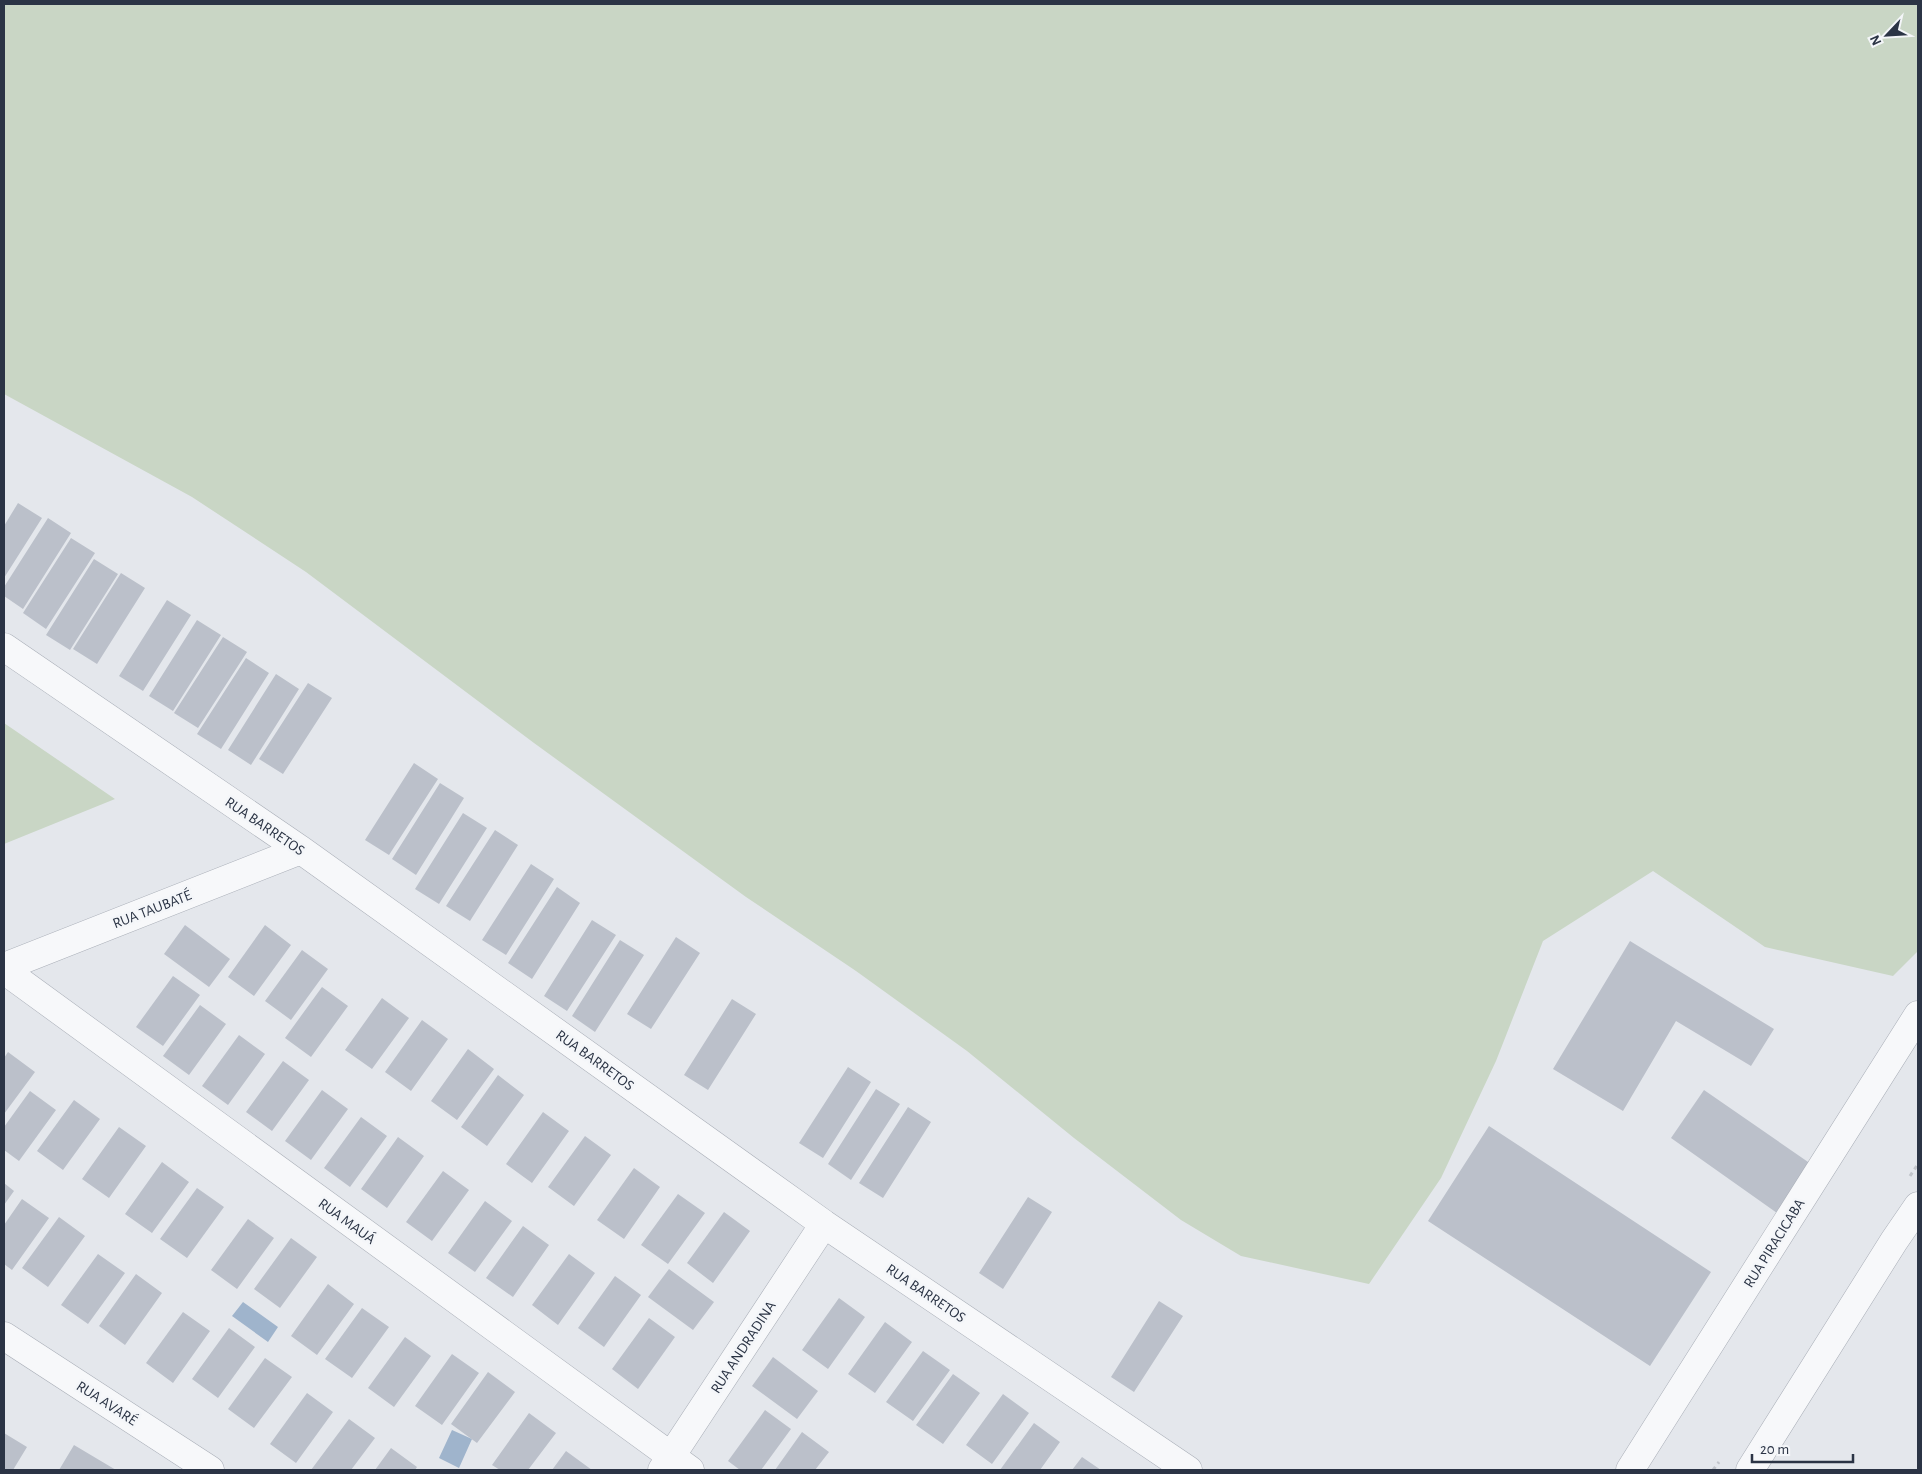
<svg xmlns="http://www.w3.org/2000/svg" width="1922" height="1474" viewBox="0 0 1922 1474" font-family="'Alegreya Sans',sans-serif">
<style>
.green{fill:#c9d6c5}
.water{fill:#9fb4cc}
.building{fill:#bbc0ca}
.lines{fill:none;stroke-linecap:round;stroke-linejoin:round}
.minor-casing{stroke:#a9aeb7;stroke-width:29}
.path{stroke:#c2c5cb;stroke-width:3;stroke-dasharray:4 4;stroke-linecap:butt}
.minor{stroke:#f7f8fa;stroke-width:28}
.labels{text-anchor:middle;stroke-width:5;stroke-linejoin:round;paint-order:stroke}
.street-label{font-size:15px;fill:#2b3445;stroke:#f4f6f9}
</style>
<rect width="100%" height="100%" fill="#e4e7ec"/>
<path class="green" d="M4,4H1918V951L1893,976L1765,947L1653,871L1543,941L1496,1061L1441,1178L1369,1284L1241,1256L1181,1220L1074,1138L967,1051L856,971L746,897L534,743L306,572L192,497L4,394Z
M4,723L115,799L4,844Z"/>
<path class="water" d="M243,1302L278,1327L268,1342L232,1316Z
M452,1430L472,1439L459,1468L439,1458Z"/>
<path class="building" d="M18,503L42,518L4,578V526Z
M48,518L71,533L23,609L4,596V587Z
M71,538L95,553L46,629L23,613Z
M94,559L118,574L70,650L46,635Z
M121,573L145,588L97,664L73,649Z
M167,600L191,615L143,691L119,676Z
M197,620L221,635L173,711L149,696Z
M223,637L247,652L198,728L174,713Z
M246,658L269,673L221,749L197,734Z
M276,674L299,689L251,765L228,750Z
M308,683L332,698L283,774L259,759Z
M414,763L438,779L389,855L365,840Z
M440,783L464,798L416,875L392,859Z
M463,813L487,828L439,904L415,889Z
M495,830L518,845L470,921L446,906Z
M531,864L554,879L506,955L482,940Z
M557,887L580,903L532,979L508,963Z
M592,920L616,935L567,1011L544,996Z
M185,925L230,959L209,987L164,954Z
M265,925L291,945L254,996L228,977Z
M676,937L700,953L651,1029L627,1014Z
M620,940L644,955L595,1032L572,1016Z
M1630,941L1774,1029L1751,1066L1676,1021L1623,1111L1553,1069Z
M302,950L328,969L291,1020L265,1001Z
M173,976L200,995L163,1046L136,1027Z
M322,987L348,1006L311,1057L285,1038Z
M382,998L409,1018L372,1069L345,1050Z
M732,999L756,1014L708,1090L684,1075Z
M200,1005L226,1024L189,1075L163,1056Z
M422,1020L448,1039L411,1091L385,1072Z
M239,1035L265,1054L228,1105L202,1086Z
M468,1049L494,1069L457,1120L431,1101Z
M8,1052L35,1072L4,1114V1058Z
M283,1061L309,1080L272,1131L246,1112Z
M848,1067L871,1082L823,1158L799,1143Z
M498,1075L524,1095L487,1146L461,1127Z
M876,1089L900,1104L851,1180L828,1164Z
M322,1090L348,1109L311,1160L285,1141Z
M1704,1090L1811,1164L1777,1213L1671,1138Z
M30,1091L56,1110L19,1161L4,1150V1127Z
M74,1100L100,1119L63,1170L37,1151Z
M908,1107L931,1122L883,1198L859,1183Z
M543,1112L569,1131L532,1183L506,1164Z
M361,1117L387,1136L350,1187L324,1168Z
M1489,1126L1711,1272L1650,1366L1428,1221Z
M119,1127L146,1146L109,1198L82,1179Z
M585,1136L611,1155L574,1206L548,1187Z
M398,1137L424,1156L387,1208L361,1189Z
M162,1162L189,1182L152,1233L125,1214Z
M634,1168L660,1187L624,1239L597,1220Z
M443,1171L469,1190L432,1241L406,1222Z
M4,1183L14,1191L4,1205Z
M197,1188L224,1207L187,1258L160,1239Z
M678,1194L705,1213L668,1264L641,1245Z
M1028,1197L1052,1212L1003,1289L979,1273Z
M22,1199L49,1218L12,1270L4,1264V1225Z
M485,1201L512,1221L475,1272L448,1253Z
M724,1212L750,1231L713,1283L687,1263Z
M59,1217L85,1236L48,1287L22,1268Z
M248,1219L274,1238L237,1289L211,1270Z
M523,1226L549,1245L513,1297L486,1278Z
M291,1238L317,1257L280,1308L254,1289Z
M98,1254L125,1273L88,1324L61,1305Z
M569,1254L595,1273L558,1325L532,1305Z
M669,1269L714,1302L693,1330L648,1297Z
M136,1274L162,1293L125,1345L99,1326Z
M615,1276L641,1295L604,1347L578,1328Z
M328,1284L354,1304L317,1355L291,1336Z
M839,1298L865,1317L828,1369L802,1350Z
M1159,1301L1183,1316L1134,1392L1111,1377Z
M362,1308L389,1327L352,1378L325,1359Z
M183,1312L210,1331L173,1383L146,1363Z
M649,1318L675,1337L638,1389L612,1369Z
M885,1322L912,1342L875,1393L848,1374Z
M229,1328L255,1347L218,1398L192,1379Z
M405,1337L431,1356L394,1407L368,1388Z
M923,1351L950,1370L913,1421L886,1402Z
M452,1354L479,1373L442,1425L415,1406Z
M773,1357L818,1391L797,1419L752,1386Z
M265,1358L292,1377L254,1428L228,1409Z
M488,1372L515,1392L477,1443L451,1424Z
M953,1374L980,1393L943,1444L916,1425Z
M307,1393L333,1412L296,1463L270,1444Z
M1003,1394L1029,1413L992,1464L966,1445Z
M765,1410L791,1429L761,1470H740L728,1461Z
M529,1413L556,1433L528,1470H500L492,1465Z
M349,1419L375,1438L351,1470H311Z
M1034,1423L1060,1442L1040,1470H1000Z
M802,1432L829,1452L815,1470H775Z
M4,1433L27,1447L13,1470H4Z
M74,1445L116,1470H59Z
M391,1448L417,1467L415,1470H375Z
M566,1451L592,1470H552Z
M1082,1457L1101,1470H1072Z"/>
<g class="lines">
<g class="minor-casing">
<path id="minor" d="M4,647L301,850L824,1224L1188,1470
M4,967L301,850
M4,970L690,1470
M4,1336L210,1470
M662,1470L824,1224
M1630,1470L1918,1015
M1750,1470L1894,1241L1918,1206"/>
</g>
<path class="path" d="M1910,1176L1918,1164
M1713,1470L1719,1462"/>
<use href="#minor" class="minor"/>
</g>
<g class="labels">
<g class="street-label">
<text transform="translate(265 826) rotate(34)" y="5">RUA BARRETOS</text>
<text transform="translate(152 909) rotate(-21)" y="5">RUA TAUBATÉ</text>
<text transform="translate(595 1060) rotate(36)" y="5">RUA BARRETOS</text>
<text transform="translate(347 1221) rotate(36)" y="5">RUA MAUÁ</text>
<text transform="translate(1774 1243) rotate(-58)" y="5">RUA PIRACICABA</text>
<text transform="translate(926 1293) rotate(34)" y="5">RUA BARRETOS</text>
<text transform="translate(743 1347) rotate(-57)" y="5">RUA ANDRADINA</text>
<text transform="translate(107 1403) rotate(33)" y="5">RUA AVARÉ</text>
</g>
</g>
<rect width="1922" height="1474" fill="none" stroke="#2b3445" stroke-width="10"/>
<g transform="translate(1887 35) rotate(245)" stroke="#f4f6f9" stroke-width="4" paint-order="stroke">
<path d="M0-4L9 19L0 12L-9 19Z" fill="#2b3445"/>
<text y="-8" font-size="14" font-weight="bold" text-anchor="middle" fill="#2b3445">N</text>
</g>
<path d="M1752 1454v8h101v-8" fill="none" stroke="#2b3445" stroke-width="2.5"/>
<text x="1760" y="1454" font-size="15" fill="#2b3445" stroke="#f4f6f9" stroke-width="4" paint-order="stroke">20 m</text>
</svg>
